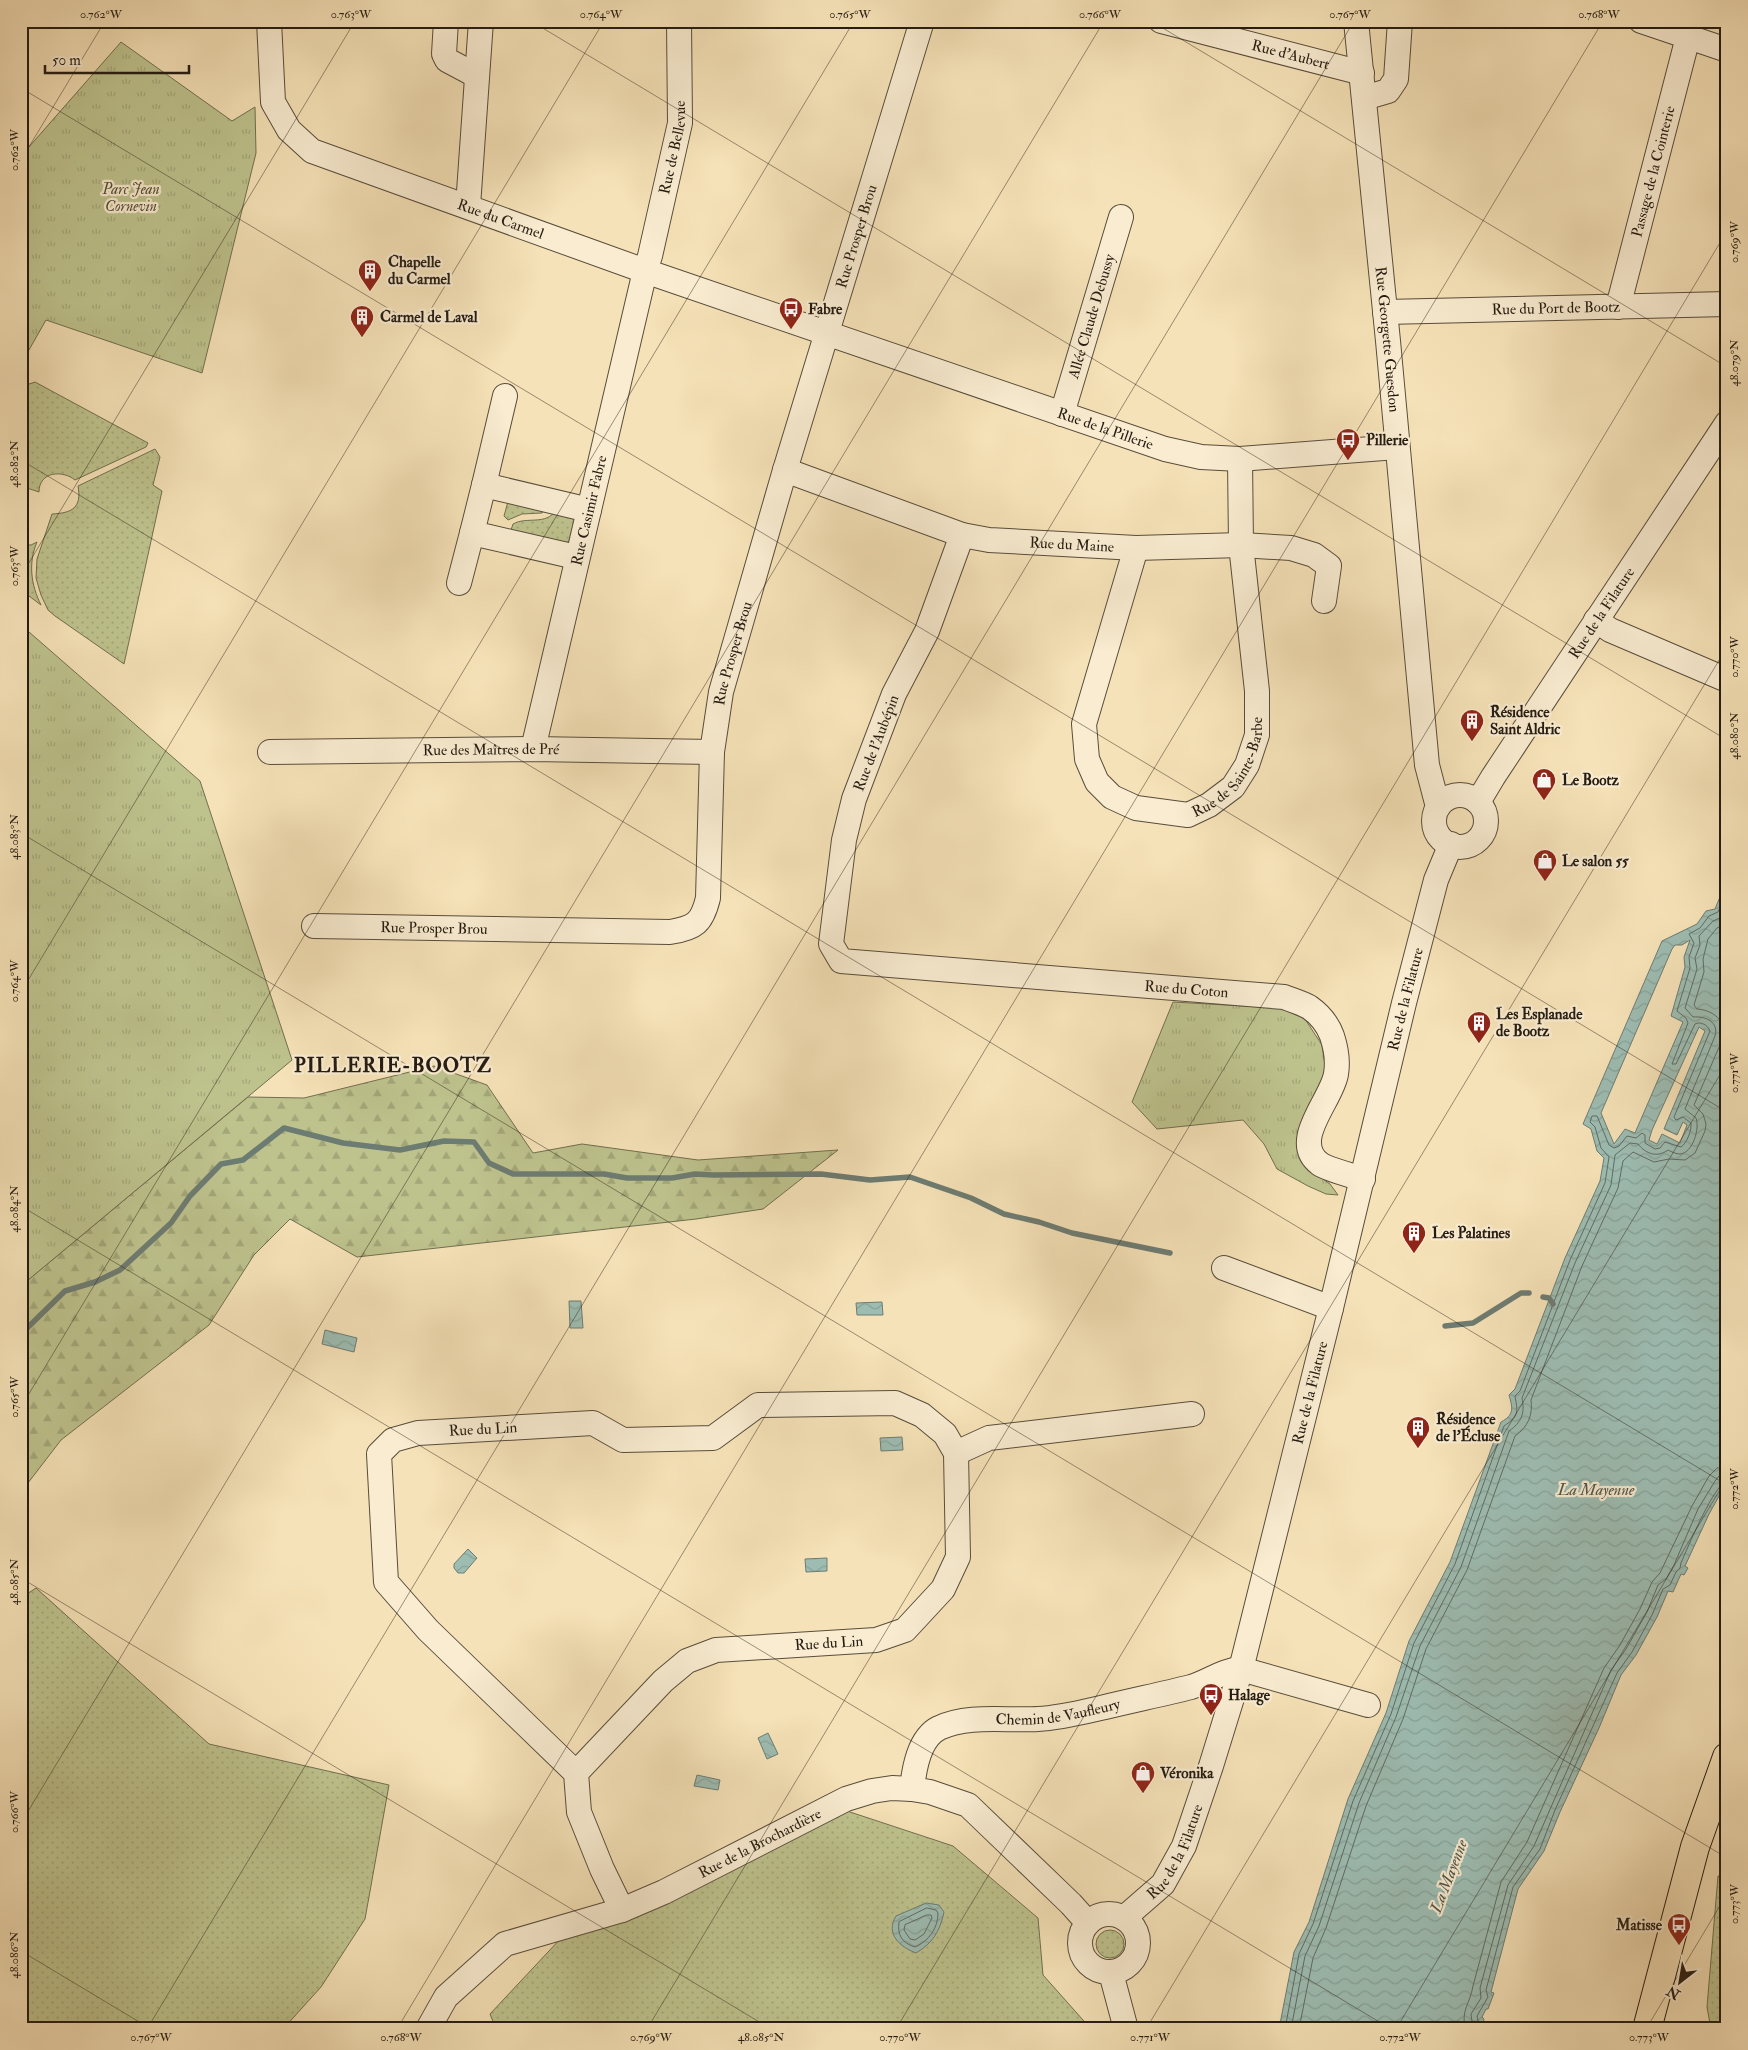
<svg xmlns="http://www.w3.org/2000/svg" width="1748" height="2050" viewBox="0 0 1748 2050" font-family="'IM FELL Double Pica',serif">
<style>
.grass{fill:url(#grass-dots);stroke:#716f50}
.forest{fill:url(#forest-firs);stroke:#716f50}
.park{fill:url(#park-tufts);stroke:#716f50}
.water{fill:url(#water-waves);stroke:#6d7c72;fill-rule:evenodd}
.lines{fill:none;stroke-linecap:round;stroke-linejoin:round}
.shore{stroke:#606c62;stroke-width:1}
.stream{stroke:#6d7c72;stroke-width:5.5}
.minor-casing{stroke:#584d3b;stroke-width:26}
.major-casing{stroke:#241b11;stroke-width:30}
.minor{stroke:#f9ecd1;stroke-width:24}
.major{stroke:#f6e2b8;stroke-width:28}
.ticks{fill:none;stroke:#241b11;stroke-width:1;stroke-opacity:0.45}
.labels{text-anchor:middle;stroke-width:4.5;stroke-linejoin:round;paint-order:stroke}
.street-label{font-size:15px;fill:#241b11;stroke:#f9ecd1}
.park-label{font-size:15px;font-style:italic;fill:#524d36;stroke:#f9ecd1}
.poi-label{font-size:15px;font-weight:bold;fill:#241b11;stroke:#f9ecd1;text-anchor:start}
.water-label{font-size:16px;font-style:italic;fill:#4e544a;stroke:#f9ecd1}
.district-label{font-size:20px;font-weight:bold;letter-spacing:1px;fill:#241b11;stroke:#f9ecd1}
.neatline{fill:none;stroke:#241b11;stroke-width:2}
.ticks-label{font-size:12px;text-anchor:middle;fill:#241b11}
</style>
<defs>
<pattern id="grass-dots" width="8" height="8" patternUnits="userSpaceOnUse" patternTransform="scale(1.25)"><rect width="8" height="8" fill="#bec38e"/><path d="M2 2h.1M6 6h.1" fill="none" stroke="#a3a779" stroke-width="1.8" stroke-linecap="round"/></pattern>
<pattern id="forest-firs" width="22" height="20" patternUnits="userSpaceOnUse" patternTransform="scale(1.25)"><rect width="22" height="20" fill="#bec38e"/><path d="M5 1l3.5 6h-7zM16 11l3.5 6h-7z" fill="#a3a779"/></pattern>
<pattern id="park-tufts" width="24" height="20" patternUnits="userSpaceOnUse" patternTransform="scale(1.25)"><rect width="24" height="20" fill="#bec38e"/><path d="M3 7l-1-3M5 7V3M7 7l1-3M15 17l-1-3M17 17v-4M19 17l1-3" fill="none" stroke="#a3a779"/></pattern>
<pattern id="water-waves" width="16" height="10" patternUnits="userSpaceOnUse" patternTransform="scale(1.25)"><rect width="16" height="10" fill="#9dbdb3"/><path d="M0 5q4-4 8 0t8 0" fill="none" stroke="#87a299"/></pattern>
</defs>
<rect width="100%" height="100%" fill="#f6e2b8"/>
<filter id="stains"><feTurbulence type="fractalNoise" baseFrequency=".004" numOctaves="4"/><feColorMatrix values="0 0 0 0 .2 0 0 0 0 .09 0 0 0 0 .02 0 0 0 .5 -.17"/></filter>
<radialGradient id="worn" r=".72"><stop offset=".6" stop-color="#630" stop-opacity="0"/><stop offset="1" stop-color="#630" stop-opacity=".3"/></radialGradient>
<path class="grass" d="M35,382L148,443L146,447L75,480C63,470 39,471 39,492L21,486V397L29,384Z
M155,449L160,457L153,485L162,491L124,664L55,616L48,610L41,595L36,578L37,559L52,514C72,513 82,508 78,486Z
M509,498L547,508L542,513L522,514L508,520L504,516Z
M556,510L574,517C578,530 574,541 561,545L510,533L513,524C527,516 546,526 556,510Z
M37,542C28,563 31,585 41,605L21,590V545H31Z
M36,1588L209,1744L389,1785L365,1919L321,1987L283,2029H21V1598Z
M844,1810L953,1846L1038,1918L1043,1975L1091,2029H496L490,2014L563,1936Z
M1718,1876H1727V2029H1711L1707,2007Z
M1096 1944a14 14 0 1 1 28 0a14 14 0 1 1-28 0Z"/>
<path class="forest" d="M434,1066L487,1085L533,1153L582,1144L698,1160L838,1150L763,1209L696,1219L357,1257L290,1219L254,1255L209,1325L61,1440L21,1492V1286L248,1097L304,1098Z"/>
<path class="park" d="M121,42L232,121L255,107L256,153L202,373L46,320L21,364V156Z
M21,625L200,781L292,1060L21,1286Z
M1173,1002L1280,1008L1305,1019L1322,1045L1326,1072L1316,1174L1330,1184L1338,1195L1326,1194L1308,1186L1277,1169L1264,1144L1243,1120L1157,1129L1132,1102Z"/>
<path class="water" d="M1727,880V1482L1709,1514L1685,1566L1688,1568L1684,1575L1681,1574L1673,1592L1668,1591L1657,1617L1636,1655L1621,1675L1599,1728L1560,1812L1544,1851L1518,1889L1491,1992L1494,1993L1488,2009H1486L1482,2017L1484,2019L1483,2024L1485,2025L1484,2029H1279L1294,1952L1309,1922L1348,1799L1386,1713L1409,1641L1450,1562L1501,1422C1514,1415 1513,1409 1509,1395L1515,1389L1565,1258L1600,1181L1604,1158L1597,1151L1591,1129L1583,1124L1662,941L1697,924L1706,911L1715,909ZM1690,940L1684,957L1685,967L1671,1016L1683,1022L1635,1133L1625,1129L1614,1144L1601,1113L1672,949L1675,945H1682ZM1699,1027L1705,1031L1664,1129L1677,1135L1683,1122L1687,1125L1680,1143L1662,1134L1657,1144L1649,1140L1652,1130Z
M569,1301H581L583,1328H570Z
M882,1302L883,1315H857L856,1303Z
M325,1330L357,1338L354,1352L322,1344Z
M902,1437L903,1450L881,1451L880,1438Z
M468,1549L477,1558L464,1573H458L454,1568V1564Z
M827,1558V1571L806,1572L805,1559Z
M768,1733L778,1754L767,1759L758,1738Z
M697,1775L720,1780L718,1790L694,1786Z
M926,1903L939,1905L944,1912C940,1931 933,1943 916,1953C900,1947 885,1934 896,1916Z"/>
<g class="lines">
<path class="shore" d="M927,1908L936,1910L938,1913C938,1928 929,1941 915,1947C902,1943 897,1935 899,1922Z
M927,1915H931L932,1918L924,1934L915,1940L910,1939L904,1930L905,1925Z
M1285,2029L1299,1954L1313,1924L1353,1801L1391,1714L1414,1643L1455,1564L1504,1426C1519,1416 1518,1413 1515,1396L1520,1391L1570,1260L1605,1183L1609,1157L1601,1148L1595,1127L1590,1122L1592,1116H1597L1609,1145L1614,1148L1619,1146L1627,1136L1636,1138L1642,1133L1645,1135V1143L1655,1149L1660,1148L1665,1142L1681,1147C1687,1143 1692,1130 1691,1123L1683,1117L1676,1120L1674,1117L1710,1031C1708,1025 1700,1021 1695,1024L1676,1064H1672L1688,1023L1686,1018L1677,1011L1690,968L1689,957L1694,943L1689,934L1700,928L1709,916L1718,912L1727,893
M1291,2029L1305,1956L1319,1926L1359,1803L1396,1717L1420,1646L1461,1567L1509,1431C1522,1422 1525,1413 1522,1398L1575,1263L1611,1185L1615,1155L1630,1143L1638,1144C1646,1154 1657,1158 1668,1150C1672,1152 1676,1154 1680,1154C1693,1153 1700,1128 1696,1118L1685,1109L1715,1036C1719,1022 1706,1016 1693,1017L1685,1008L1697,969L1695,958L1700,945L1699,936L1713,921L1722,917L1727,909
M1299,2029L1313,1958L1326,1928L1366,1806L1403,1719L1426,1649L1467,1570L1515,1436C1528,1427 1533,1415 1531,1400L1582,1266L1618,1188L1623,1161L1633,1152L1654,1162L1669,1159L1685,1160L1695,1153L1705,1131L1706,1124L1703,1114L1694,1105L1723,1038C1727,1021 1713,1010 1697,1009L1694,1005L1704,972L1703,959L1708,939L1717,928L1727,923
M1465,2029C1461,2009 1470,2004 1473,1986L1501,1882L1527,1842L1604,1668L1620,1645L1640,1609L1652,1582L1660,1573L1692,1506L1709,1476L1717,1468L1727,1467
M1473,2029L1471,2014L1481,1998L1480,1988L1508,1885L1534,1846L1611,1670L1626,1649L1647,1612L1658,1585L1666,1579L1674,1565L1698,1509L1715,1481L1719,1476L1727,1474
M1480,2029L1477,2016L1488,1997L1486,1990L1513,1887L1540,1849L1555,1810L1617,1673L1632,1652L1652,1615L1663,1589L1670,1585L1676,1572L1680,1568L1681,1563C1687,1549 1715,1482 1727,1481"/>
<path class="stream" d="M1543,1297L1549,1298L1553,1304
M1445,1326L1473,1323L1521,1293H1529
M21,1334L65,1291L95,1282L120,1270L171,1223L190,1196L221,1164L243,1160L284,1128L343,1143L400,1150L444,1141L474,1142L489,1163L513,1174H604L627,1178H672L695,1174L713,1175L821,1174L870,1180L910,1177L971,1198L1004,1214L1039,1222L1072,1233L1170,1253"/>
<g class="minor-casing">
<g id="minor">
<path id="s1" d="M269,21L273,102L289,130L312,151L645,271L1165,449L1201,457L1240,459L1397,447"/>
<path d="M446,21L444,54L447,60L477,76"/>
<path id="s2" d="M1161,21L1362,73"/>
<path id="s3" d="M1356,21L1388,341L1427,765L1438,807"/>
<path d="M1641,21L1727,50"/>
<path d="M1364,98L1388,91L1396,79L1400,21"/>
<path d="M468,206L481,21"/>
<path id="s4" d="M1618,307L1688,37"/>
<path id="s5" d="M1385,312L1727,304"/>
<path id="s6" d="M1062,414L1121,217"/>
<path id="s7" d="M785,470L962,535L989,540L1136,548L1241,545L1291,548L1314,555L1329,566L1324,601"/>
<path d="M484,485L505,396"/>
<path id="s8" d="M962,535L927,631L894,694L854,799L844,840L831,944L841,961L1284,997C1292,1000 1302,1003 1309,1007C1319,1014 1328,1025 1332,1036C1336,1048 1338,1062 1336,1074C1332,1100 1289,1141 1320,1164C1327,1169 1353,1176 1363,1179"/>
<path id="s9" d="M1136,548L1084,724L1087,759L1097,782L1112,797L1136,808L1188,815L1209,805L1233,787L1247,765L1257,735V691L1241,545L1240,459"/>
<path d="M576,557L472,533L484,485L589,510"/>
<path d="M459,583L472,533"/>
<path d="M1596,620L1610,630L1727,680"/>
<path id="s10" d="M533,749L645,271L650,256L680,123L679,21"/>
<path id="s11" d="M270,752L533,749L712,752"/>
<circle cx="1460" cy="821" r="26"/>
<path id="s12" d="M1478,802L1493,777L1727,423"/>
<path id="s13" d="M314,926L670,932C695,928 702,923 708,898L712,752L721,692L785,470L922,21"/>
<path d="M1224,1268L1331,1308"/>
<path d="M956,1453L989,1438L1192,1414"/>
<path id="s14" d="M576,1773L663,1681L687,1661L716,1650L876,1640L905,1630L943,1589L958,1557L956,1453L945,1434L922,1415L895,1403L758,1405L713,1438L623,1440L593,1423L418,1433L393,1440L379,1454L386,1582L428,1630L576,1773L579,1812L602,1869L622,1910"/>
<path id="s15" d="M912,1789C914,1769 919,1738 939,1728C969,1714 1006,1721 1038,1719C1060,1718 1083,1712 1105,1707C1134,1700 1163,1694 1191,1687C1208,1682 1223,1670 1241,1669L1368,1705"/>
<circle cx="1109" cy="1943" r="29"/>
<path id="s16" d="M1124,1918L1163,1884L1184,1846L1211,1766L1241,1669L1331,1308L1404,1003L1436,880L1451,844"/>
<path d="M1111,1973L1126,2029"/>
<path id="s17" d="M428,2029L446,1997L505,1944L622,1910L664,1892L846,1799L872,1791L892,1788L912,1789L930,1792L968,1805L1071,1904L1088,1923"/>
</g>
</g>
<g class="major-casing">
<path id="major" d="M1647,2029L1695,1847L1727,1757"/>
</g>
<use href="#minor" class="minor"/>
<use href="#major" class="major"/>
</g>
<path class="ticks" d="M531,21L1727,740M1151,21L1727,367M21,88L1727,1112M21,160L105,21M21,460L1727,1485M21,576L355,21M21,833L1727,1858M21,992L604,21M21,1206L1391,2029M21,1407L854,21M21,1578L771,2029M21,1823L1104,21M21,1951L151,2029M147,2029L1354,21M397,2029L1603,21M647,2029L1727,231M896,2029L1727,647M1146,2029L1727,1063M1396,2029L1727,1478M1646,2029L1727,1894"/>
<defs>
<g id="building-pin" transform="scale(1.25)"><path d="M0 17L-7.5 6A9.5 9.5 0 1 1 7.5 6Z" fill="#8f2418" stroke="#f9ecd1"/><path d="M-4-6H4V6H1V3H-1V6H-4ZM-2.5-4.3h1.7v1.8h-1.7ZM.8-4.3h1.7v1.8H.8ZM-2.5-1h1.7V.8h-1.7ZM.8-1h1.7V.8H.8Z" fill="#fff"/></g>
<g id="bus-pin" transform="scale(1.25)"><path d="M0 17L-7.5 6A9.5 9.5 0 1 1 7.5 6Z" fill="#8f2418" stroke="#f9ecd1"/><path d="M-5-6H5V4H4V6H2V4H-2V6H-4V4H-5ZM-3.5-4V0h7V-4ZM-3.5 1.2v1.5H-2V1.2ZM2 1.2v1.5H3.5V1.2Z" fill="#fff"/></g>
<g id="shop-pin" transform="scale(1.25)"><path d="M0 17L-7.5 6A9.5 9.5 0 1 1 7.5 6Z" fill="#8f2418" stroke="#f9ecd1"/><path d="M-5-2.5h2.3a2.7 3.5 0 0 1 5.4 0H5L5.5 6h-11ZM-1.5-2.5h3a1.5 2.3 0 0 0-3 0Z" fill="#fff"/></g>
</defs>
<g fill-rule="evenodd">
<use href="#building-pin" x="370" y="271"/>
<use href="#bus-pin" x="791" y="309"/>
<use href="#building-pin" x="362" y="317"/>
<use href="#bus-pin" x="1348" y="440"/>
<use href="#building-pin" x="1472" y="721"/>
<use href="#shop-pin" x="1544" y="780"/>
<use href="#shop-pin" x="1545" y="861"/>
<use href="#building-pin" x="1479" y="1023"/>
<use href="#building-pin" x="1414" y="1233"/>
<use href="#building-pin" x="1418" y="1428"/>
<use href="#bus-pin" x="1211" y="1695"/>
<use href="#shop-pin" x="1143" y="1773"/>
<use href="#bus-pin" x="1679" y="1925"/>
</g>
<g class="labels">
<g class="street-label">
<text dy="5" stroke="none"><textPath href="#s2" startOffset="134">Rue d'Aubert</textPath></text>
<text dy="5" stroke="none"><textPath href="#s10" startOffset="618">Rue de Bellevue</textPath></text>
<text dy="5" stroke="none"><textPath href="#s4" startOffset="140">Passage de la Cointerie</textPath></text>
<text dy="5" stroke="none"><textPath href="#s1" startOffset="345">Rue du Carmel</textPath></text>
<text dy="5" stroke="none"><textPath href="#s13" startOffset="1094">Rue Prosper Brou</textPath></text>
<text dy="5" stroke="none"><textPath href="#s5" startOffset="171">Rue du Port de Bootz</textPath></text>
<text dy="5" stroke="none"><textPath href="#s6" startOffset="102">Allée Claude Debussy</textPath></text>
<text dy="5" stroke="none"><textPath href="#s3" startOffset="320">Rue Georgette Guesdon</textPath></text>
<text dy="5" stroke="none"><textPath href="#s1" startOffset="985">Rue de la Pillerie</textPath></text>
<text dy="5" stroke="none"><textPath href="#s10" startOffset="245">Rue Casimir Fabre</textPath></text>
<text dy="5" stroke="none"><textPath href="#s7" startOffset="299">Rue du Maine</textPath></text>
<text dy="5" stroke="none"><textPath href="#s12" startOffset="226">Rue de la Filature</textPath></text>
<text dy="5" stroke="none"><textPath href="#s13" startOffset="659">Rue Prosper Brou</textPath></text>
<text transform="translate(876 743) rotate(-69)" y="5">Rue de l'Aubépin</text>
<text dy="5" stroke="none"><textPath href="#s11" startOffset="221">Rue des Maîtres de Pré</textPath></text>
<text dy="5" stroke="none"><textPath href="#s9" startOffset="411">Rue de Sainte-Barbe</textPath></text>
<text dy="5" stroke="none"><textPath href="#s13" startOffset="120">Rue Prosper Brou</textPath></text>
<text dy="5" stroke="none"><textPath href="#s8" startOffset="799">Rue du Coton</textPath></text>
<text dy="5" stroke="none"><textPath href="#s16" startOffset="971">Rue de la Filature</textPath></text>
<text dy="5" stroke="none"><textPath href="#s16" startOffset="566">Rue de la Filature</textPath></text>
<text transform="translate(483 1429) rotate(-3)" y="5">Rue du Lin</text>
<text dy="5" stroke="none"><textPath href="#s14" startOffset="302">Rue du Lin</textPath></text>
<text dy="5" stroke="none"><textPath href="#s15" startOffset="190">Chemin de Vaufleury</textPath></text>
<text dy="5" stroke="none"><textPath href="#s17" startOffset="391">Rue de la Brochardière</textPath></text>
<text dy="5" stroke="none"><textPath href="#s16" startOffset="86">Rue de la Filature</textPath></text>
</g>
<g class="park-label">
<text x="131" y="194">Parc Jean<tspan x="131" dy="17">Cornevin</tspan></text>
</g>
<g class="poi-label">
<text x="388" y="267">Chapelle<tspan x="388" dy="17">du Carmel</tspan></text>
<text x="808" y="314">Fabre</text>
<text x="380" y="322">Carmel de Laval</text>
<text x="1366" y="445">Pillerie</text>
<text x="1490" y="717">Résidence<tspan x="1490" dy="17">Saint Aldric</tspan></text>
<text x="1562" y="785">Le Bootz</text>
<text x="1562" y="866">Le salon 55</text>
<text x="1496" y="1019">Les Esplanade<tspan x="1496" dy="17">de Bootz</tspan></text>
<text x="1432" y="1238">Les Palatines</text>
<text x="1436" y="1424">Résidence<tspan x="1436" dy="17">de l'Écluse</tspan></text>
<text x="1228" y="1700">Halage</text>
<text x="1160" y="1778">Véronika</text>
<text x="1662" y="1930" text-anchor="end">Matisse</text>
</g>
<g class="water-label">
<text x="1596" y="1495">La Mayenne</text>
<text transform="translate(1448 1876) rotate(-69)" y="6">La Mayenne</text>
</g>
<g class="district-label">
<text x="393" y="1072">PILLERIE-BOOTZ</text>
</g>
</g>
<rect width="1748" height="2050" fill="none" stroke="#f6e2b8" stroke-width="55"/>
<g transform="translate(1680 1982) rotate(211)" stroke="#f9ecd1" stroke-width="4" paint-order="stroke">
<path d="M0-4L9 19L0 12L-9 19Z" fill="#241b11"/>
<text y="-8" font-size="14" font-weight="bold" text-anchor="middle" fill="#241b11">N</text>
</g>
<path d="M45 65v8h144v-8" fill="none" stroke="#241b11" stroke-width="2.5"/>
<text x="52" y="65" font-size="15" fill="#241b11" stroke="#f9ecd1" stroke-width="4" paint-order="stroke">50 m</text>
<rect x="28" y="28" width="1692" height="1994" class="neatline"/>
<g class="ticks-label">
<text x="101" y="18">0.762°W</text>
<text x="351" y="18">0.763°W</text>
<text x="601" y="18">0.764°W</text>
<text x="850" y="18">0.765°W</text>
<text x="1100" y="18">0.766°W</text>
<text x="1350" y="18">0.767°W</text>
<text x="1599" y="18">0.768°W</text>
<text transform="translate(14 150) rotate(-90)" y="4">0.762°W</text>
<text transform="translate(1734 242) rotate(-90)" y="4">0.769°W</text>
<text transform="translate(1734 363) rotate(-90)" y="4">48.079°N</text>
<text transform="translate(14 464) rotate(-90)" y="4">48.082°N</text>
<text transform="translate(14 566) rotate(-90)" y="4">0.763°W</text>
<text transform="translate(1734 657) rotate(-90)" y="4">0.770°W</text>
<text transform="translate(1734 736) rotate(-90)" y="4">48.080°N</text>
<text transform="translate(14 837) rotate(-90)" y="4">48.083°N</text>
<text transform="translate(14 981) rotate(-90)" y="4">0.764°W</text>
<text transform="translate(1734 1073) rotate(-90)" y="4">0.771°W</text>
<text transform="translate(14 1209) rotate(-90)" y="4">48.084°N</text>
<text transform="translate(14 1397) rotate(-90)" y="4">0.765°W</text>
<text transform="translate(1734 1489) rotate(-90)" y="4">0.772°W</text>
<text transform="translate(14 1582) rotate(-90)" y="4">48.085°N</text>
<text transform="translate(14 1812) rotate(-90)" y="4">0.766°W</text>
<text transform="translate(1734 1904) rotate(-90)" y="4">0.773°W</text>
<text transform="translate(14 1955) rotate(-90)" y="4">48.086°N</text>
<text x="151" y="2041">0.767°W</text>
<text x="401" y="2041">0.768°W</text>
<text x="651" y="2041">0.769°W</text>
<text x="761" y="2041">48.085°N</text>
<text x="900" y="2041">0.770°W</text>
<text x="1150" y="2041">0.771°W</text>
<text x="1400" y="2041">0.772°W</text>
<text x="1649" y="2041">0.773°W</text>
</g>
<rect width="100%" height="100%" filter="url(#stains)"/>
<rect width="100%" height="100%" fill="url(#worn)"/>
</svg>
